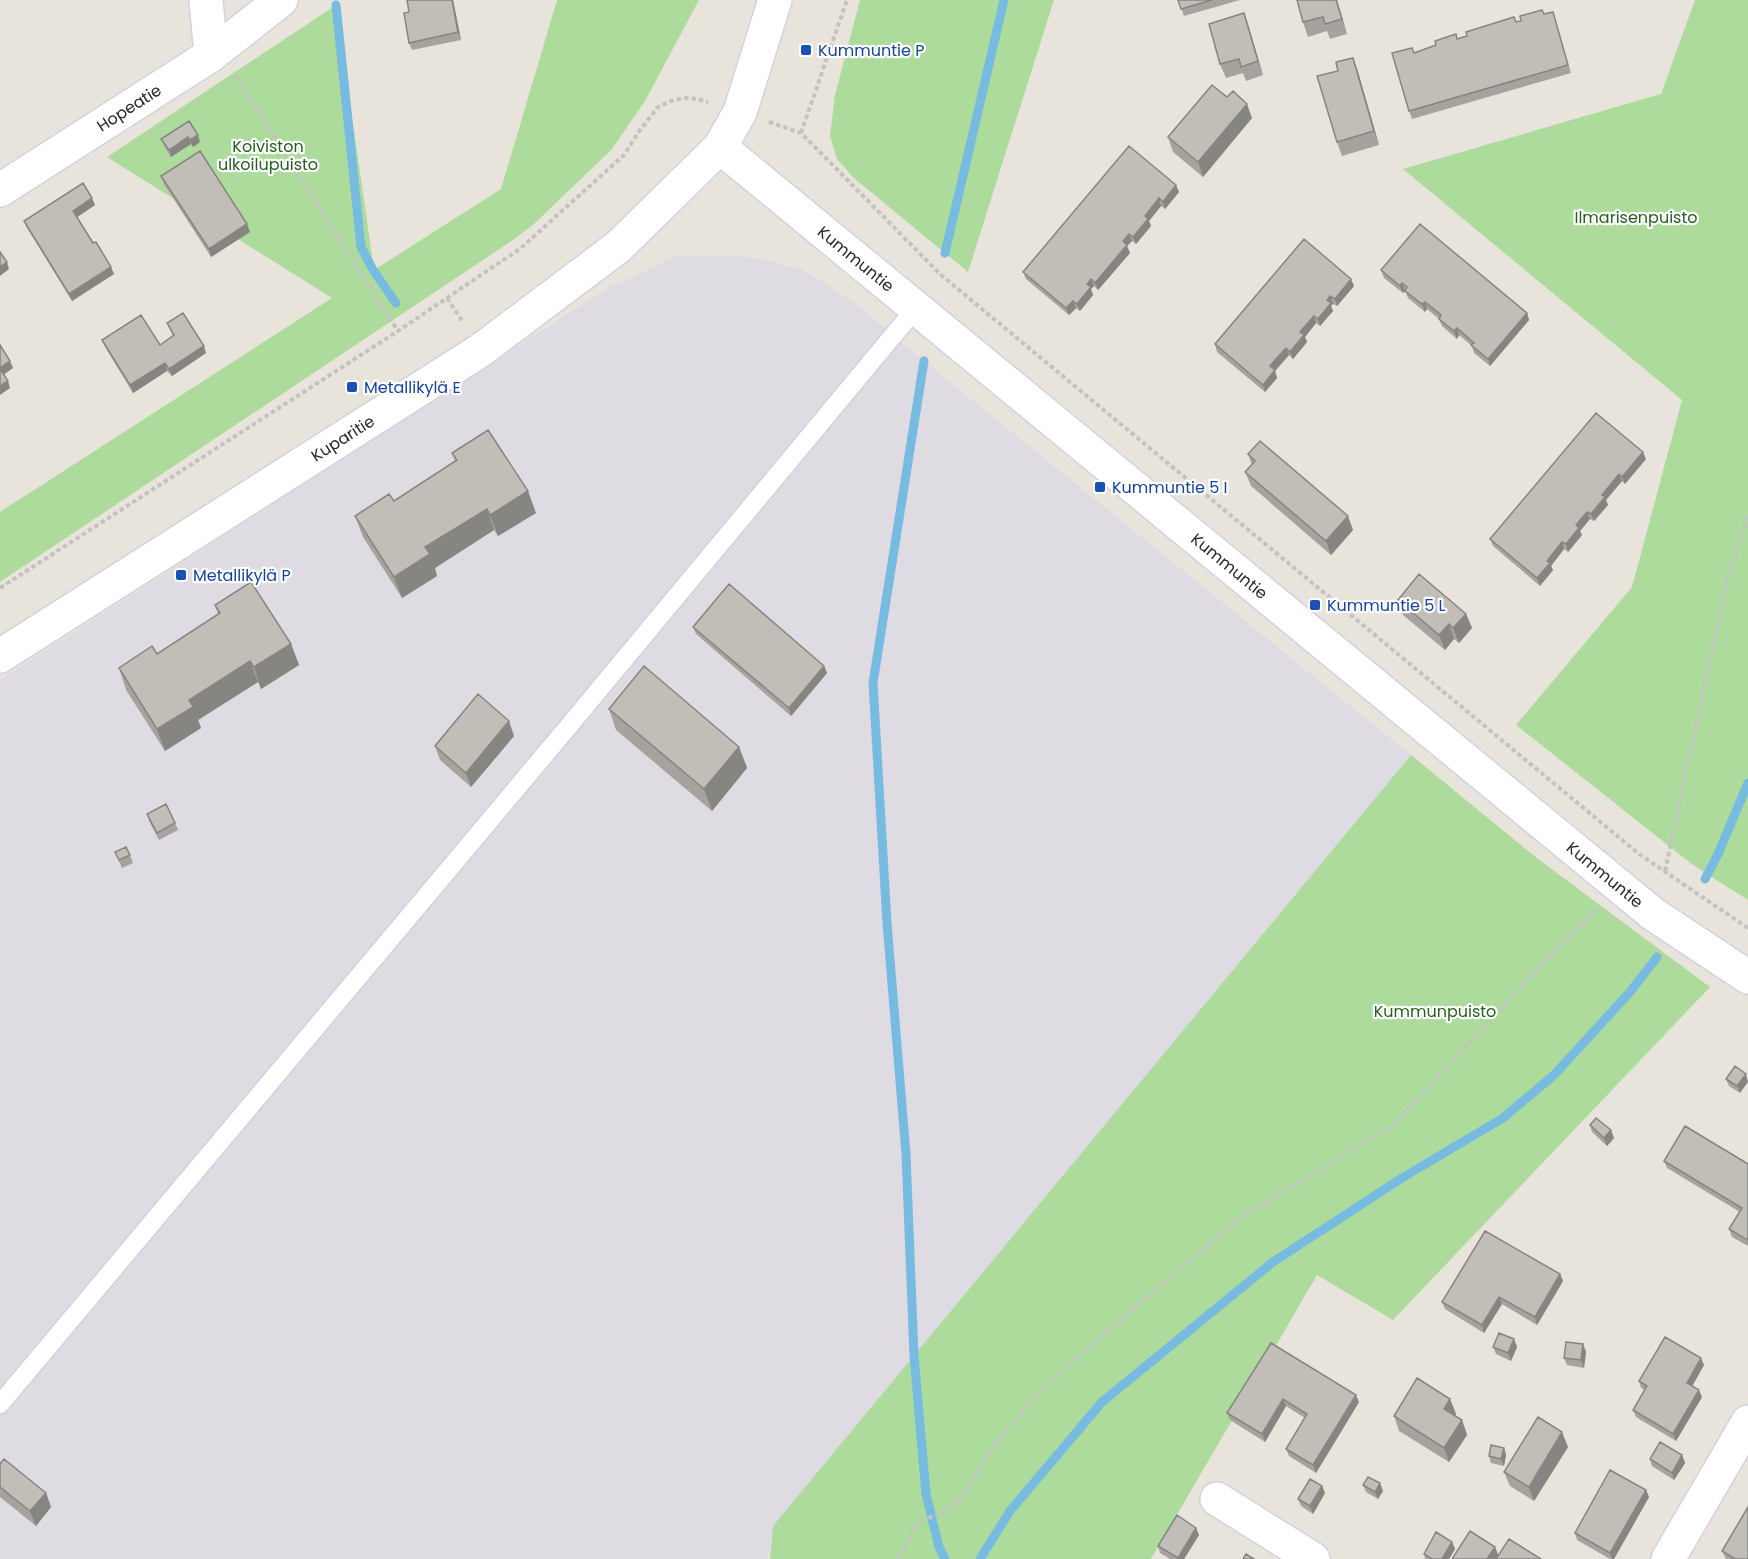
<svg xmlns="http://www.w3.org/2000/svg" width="1748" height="1559" viewBox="0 0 1748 1559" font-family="Poppins,sans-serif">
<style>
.industrial{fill:#dedbe2}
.green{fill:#acdb9c}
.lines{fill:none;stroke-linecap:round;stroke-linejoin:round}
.stream{stroke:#78bbe1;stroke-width:9}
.service-casing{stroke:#d0d2e0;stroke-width:21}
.minor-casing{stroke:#d0d2e0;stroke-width:36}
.tertiary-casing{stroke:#d0d2e0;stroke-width:36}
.path{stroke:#c3c3c3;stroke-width:4;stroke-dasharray:4.5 3;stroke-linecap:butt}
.service{stroke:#fff;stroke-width:18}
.minor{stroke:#fff;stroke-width:33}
.tertiary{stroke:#fff;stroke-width:33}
.wall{fill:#a6a39e}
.shaded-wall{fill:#878581}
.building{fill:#c1beb8;stroke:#878581;stroke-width:1.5}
.transit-dot{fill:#1a4fb4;stroke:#fff;stroke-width:2}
.labels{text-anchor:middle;stroke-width:4.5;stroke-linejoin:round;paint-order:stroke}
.transit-label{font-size:16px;fill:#164399;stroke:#fff;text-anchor:start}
.street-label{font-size:16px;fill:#282828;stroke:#fff}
.park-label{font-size:16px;fill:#275d20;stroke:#fff}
</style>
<rect width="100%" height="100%" fill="#e9e4db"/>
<path class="industrial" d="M677,256L752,257L801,269L824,283L857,305L924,361L1411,755L774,1526L768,1559H0V680L608,288Z"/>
<path class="green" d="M557,0H699L645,101L612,149L534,224L513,240L0,582V512L332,298L107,157L336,5L374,270L501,189Z
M860,0H1054L968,272L855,179L837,159L830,136L835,95Z
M1695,0H1748V900L1693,865L1516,725L1632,587L1682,400L1403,169L1661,94Z
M1411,755L1538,859L1710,987L1393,1320L1317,1275L1151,1559H770L773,1526Z"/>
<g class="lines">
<path class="stream" d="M336,5L361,247L373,270L396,303
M945,253L1004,0
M924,361L873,683L887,923L906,1154L914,1356L926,1494L939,1547L945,1559
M1705,879L1718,854L1748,783
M980,1559L1010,1511L1102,1402L1273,1262L1402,1178L1503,1118L1554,1075L1630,992L1657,957"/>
<g class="service-casing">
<path id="service" d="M0,1404L568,727L916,308"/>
</g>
<g class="minor-casing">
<g id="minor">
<path d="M211,55L281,0"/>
<path id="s1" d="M0,190L211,55L206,0"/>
<path id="s2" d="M916,308L1653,914L1748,977"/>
<path d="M1217,1499L1313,1559"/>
<path d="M1668,1559L1748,1422"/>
</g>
</g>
<g class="tertiary-casing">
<g id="tertiary">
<path id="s3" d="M720,147L916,308"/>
<path id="s4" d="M0,656L481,350L618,247L720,147L740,112L775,0"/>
</g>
</g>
<path class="path" d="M236,77L398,331
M769,122L801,133L941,275L1639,854L1748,928
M801,133L847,0
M447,298L463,322
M0,588L398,331L521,248L624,155L640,130L658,107L671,101L684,98L697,99L708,102
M1665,871L1728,576L1748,515
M898,1559L913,1530L921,1521L939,1514L953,1506L963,1496L999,1438L1043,1390L1093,1344L1244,1214L1289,1189L1393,1125L1550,956L1597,910"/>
<use href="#service" class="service"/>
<use href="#minor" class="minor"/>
<use href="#tertiary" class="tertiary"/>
</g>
<path class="wall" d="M453,0L461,40L412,50L409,43V12Z
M1178,0H1240L1184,16Z
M1337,0L1347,34L1330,39L1327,31L1308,37L1303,22Z
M1244,13L1249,28L1263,75L1246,81L1243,73L1226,78L1220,64Z
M1544,14L1555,19L1571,73L1412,119L1409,111L1414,53L1457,39Z
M1353,58L1358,72L1379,145L1342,156L1337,142L1338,71Z
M1227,97L1252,118L1203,177L1173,152L1168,137Z
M189,121L200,142L193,147L191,144L171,157L164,146L161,139Z
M1129,146L1179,192L1165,209L1161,206L1149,221L1151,226L1136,244L1132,241L1127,246L1130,253L1098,290L1094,286L1091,289L1093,295L1080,311L1076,308L1069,315L1026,279L1023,272Z
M161,176L250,232L211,257L164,184Z
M95,205L77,217L114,274L72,301L27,228L24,221Z
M1381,270L1527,313L1529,320L1490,366L1474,353L1472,346L1459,335L1457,339L1442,326L1439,319L1427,309L1425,312L1408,298L1405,291L1403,293L1384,278Z
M1354,286L1337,306L1333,304L1331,306L1333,311L1320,326L1316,323L1305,337L1307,342L1293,359L1289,355L1275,371L1277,378L1265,392L1217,352L1215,344Z
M167,323L206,353L172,376L167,371L133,393L105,347L102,340L160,345L173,336Z
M452,453L536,513L498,536L494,530L435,568L437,576L402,598L363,537L355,516L394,501L455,461Z
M1248,454L1353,530L1331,555L1251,486L1245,472L1252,465Z
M1646,459L1625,484L1622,481L1606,500L1608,505L1594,521L1590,519L1580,531L1582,535L1568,552L1564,549L1551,566L1553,570L1540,586L1493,546L1490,539Z
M1398,600L1466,614L1472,628L1459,643L1454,639L1445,650L1403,615Z
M215,605L291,644L299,665L261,689L258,682L198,720L201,728L165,751L126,690L119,668L157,654L218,614Z
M693,627L824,666L827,673L791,716L696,634Z
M609,709L739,747L747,768L712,811L616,730Z
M514,736L471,787L440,760L435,746Z
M147,814L175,823L178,830L159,840L149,821Z
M115,852L130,855L133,863L122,868Z
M1735,1066L1740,1093L1729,1086L1726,1079Z
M1590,1125L1614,1138L1607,1146L1592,1132Z
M1664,1161L1748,1164V1246L1732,1237L1729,1229L1740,1212L1667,1168Z
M1560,1274L1563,1281L1537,1325L1502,1304L1484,1333L1445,1309L1442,1302Z
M1514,1339L1517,1347L1511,1361L1496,1354L1493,1347Z
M1271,1343L1359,1402L1316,1473L1289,1456L1286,1449L1305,1418L1286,1406L1265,1442L1230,1420L1227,1413Z
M1583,1344L1586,1352L1584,1368L1567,1365L1564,1358Z
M1704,1365L1692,1386L1702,1397L1676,1441L1636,1417L1633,1410L1645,1390L1641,1388L1639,1381Z
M1450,1399L1456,1414L1455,1416L1462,1420L1467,1435L1449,1462L1399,1431L1394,1416Z
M1568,1447L1534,1501L1510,1486L1504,1472Z
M1504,1448L1506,1455L1504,1466L1491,1463L1489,1456Z
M1682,1455L1685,1463L1674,1480L1652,1466L1650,1459Z
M0,1464L46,1493L51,1507L36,1526L0,1497Z
M1363,1485L1383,1491L1378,1499L1366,1492Z
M1322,1486L1325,1493L1313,1514L1301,1506L1298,1499Z
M1646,1490L1649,1497L1614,1559H1610L1577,1540L1575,1533Z
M1196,1528L1199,1535L1184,1559H1170L1160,1553L1158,1546Z
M1452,1542L1455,1549L1449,1559H1425L1424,1554Z
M1722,1551L1748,1559H1726Z"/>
<path class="shaded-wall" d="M452,0H453L461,40L458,32Z
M1336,0H1337L1347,34L1342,19Z
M1244,13L1249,28L1263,75L1258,61Z
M1353,58L1358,72L1379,145L1374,131Z
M1247,104L1252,118L1203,177L1198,162Z
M198,135L200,142L193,147L190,140Z
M188,137L191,144L171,157L169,150Z
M1176,185L1179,192L1165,209L1163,202Z
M92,198L95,205L76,218L73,211Z
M1159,198L1161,206L1149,221L1151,226L1136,244L1133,237L1145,216Z
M247,224L250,232L211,257L209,249Z
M1129,234L1132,241L1127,246L1130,253L1098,290L1095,283Z
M7,262L9,269L0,276V267Z
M111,267L114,274L72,301L69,294Z
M1091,279L1094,286L1091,289L1093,295L1080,311L1077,304L1087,284Z
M1351,279L1354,286L1337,306L1335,299Z
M1402,283L1405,291L1403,293L1400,286Z
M1330,296L1333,304L1331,306L1333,311L1320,326L1318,319Z
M1073,301L1076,308L1069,315L1066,308Z
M1425,302L1427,309L1425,312L1422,304Z
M1527,313L1529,320L1490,366L1488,359Z
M1314,316L1316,323L1305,337L1307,342L1293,359L1290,352L1300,332Z
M1457,328L1459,335L1457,339L1454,331Z
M204,346L206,353L172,376L169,369Z
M1286,348L1289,355L1275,371L1277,378L1265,392L1263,385L1270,366Z
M10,361L13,368L2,376L0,368Z
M165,363L167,371L133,393L130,385Z
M8,381L10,388L0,395V386Z
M1643,452L1646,459L1625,484L1622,477Z
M1619,474L1622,481L1606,500L1608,505L1594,521L1591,514L1602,495Z
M528,491L536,513L498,536L490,515Z
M487,509L494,530L435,568L437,576L402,598L394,577L425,547Z
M1587,512L1590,519L1580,531L1582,535L1568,552L1566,544L1576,525Z
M1348,516L1353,530L1331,555L1326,541Z
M1562,542L1564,549L1551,566L1553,570L1540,586L1537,578L1547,561Z
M1466,614L1472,628L1459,643L1453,628Z
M1449,624L1454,639L1445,650L1439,635Z
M291,644L299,665L261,689L254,667Z
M250,661L258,682L198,720L201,728L165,751L157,729L189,700Z
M824,666L827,673L791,716L789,708Z
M509,721L514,736L471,787L466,773Z
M739,747L747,768L712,811L704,789Z
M1746,1074L1748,1082L1740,1093L1737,1086Z
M1611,1130L1614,1138L1607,1146L1604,1138Z
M1560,1274L1563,1281L1537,1325L1535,1317Z
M1499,1297L1502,1304L1484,1333L1482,1325Z
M1514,1339L1517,1347L1511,1361L1508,1353Z
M1583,1344L1586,1352L1584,1368L1581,1360Z
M1701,1358L1704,1365L1690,1390L1687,1383Z
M1699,1390L1702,1397L1676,1441L1673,1434Z
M1356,1395L1359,1402L1316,1473L1313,1465Z
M1283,1399L1286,1406L1265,1442L1262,1434Z
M1450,1399L1456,1414L1450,1423L1444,1409Z
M1462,1420L1467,1435L1449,1462L1444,1448Z
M1562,1432L1568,1447L1534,1501L1529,1487Z
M1504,1448L1506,1455L1504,1466L1501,1459Z
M1682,1455L1685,1463L1674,1480L1672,1473Z
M1380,1483L1383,1491L1378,1499L1375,1492Z
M1322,1486L1325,1493L1313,1514L1310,1506Z
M1646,1490L1649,1497L1614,1559H1612L1610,1553Z
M46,1493L51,1507L36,1526L30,1511Z
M1196,1528L1199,1535L1184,1559H1178V1558Z
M1452,1542L1455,1549L1449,1559H1442Z
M1495,1547L1500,1559H1487Z"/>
<path class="building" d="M407,0H452L458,32L409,43L404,13L409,12Z
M1178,0H1212L1181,9Z
M1297,0H1336L1342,19L1325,24L1323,17L1303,22Z
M1542,10L1544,14L1553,12L1568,65L1409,111L1392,53L1412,48L1414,53L1436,45L1435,41L1456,34L1457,39L1467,36L1466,32L1514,17L1516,22L1521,21L1520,16Z
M1244,13L1258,61L1241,67L1239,59L1220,64L1209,24Z
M1353,58L1374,131L1337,142L1317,76L1338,71L1336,62Z
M1212,85L1227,97L1233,91L1247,104L1198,162L1168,137Z
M189,121L198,135L190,140L188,137L169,150L161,139Z
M1129,146L1176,185L1163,202L1159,198L1145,216L1148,219L1133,237L1129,234L1123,241L1127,245L1095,283L1091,279L1087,284L1091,287L1077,304L1073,301L1066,308L1023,272Z
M200,151L247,224L209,249L161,176Z
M83,183L92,198L73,211L93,243L96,242L111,267L69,294L24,221Z
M1420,224L1527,313L1488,359L1471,345L1474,343L1457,328L1454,331L1439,319L1441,315L1425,302L1422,304L1405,291L1407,287L1402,283L1400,286L1381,270Z
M1304,239L1351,279L1335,299L1330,296L1327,300L1331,303L1318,319L1314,316L1300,332L1304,335L1290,352L1286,348L1270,366L1275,370L1263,385L1215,344Z
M0,252L7,262L0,267Z
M183,313L204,346L169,369L165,363L130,385L102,340L141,315L160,345L174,335L167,323Z
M0,345L10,361L0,368Z
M0,369L8,381L0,386Z
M1596,413L1643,452L1622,477L1619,474L1602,495L1605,497L1591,514L1587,512L1576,525L1579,528L1566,544L1562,542L1547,561L1550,563L1537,578L1490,539Z
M488,430L528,491L490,515L487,509L425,547L430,554L394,577L355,516L389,494L394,501L457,460L452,453Z
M1260,441L1348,516L1326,541L1245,472L1255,461L1248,454Z
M1419,574L1466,614L1453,628L1449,624L1439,635L1398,600Z
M251,582L291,644L254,667L250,661L189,700L193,707L157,729L119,668L152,646L157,654L220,613L215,605Z
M729,584L824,666L789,708L693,627Z
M644,666L739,747L704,789L609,709Z
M478,694L509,721L466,773L435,746Z
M166,804L175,823L157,833L147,814Z
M126,847L130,855L119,860L115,852Z
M1735,1066L1746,1074L1737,1086L1726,1079Z
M1596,1118L1611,1130L1604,1138L1590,1125Z
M1685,1126L1748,1164V1240L1729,1229L1742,1208L1664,1161Z
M1485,1231L1560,1274L1535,1317L1499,1297L1482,1325L1442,1302Z
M1499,1333L1514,1339L1508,1353L1493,1347Z
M1665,1337L1701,1358L1687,1383L1699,1390L1673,1434L1633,1410L1647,1386L1639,1381Z
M1566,1342L1583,1344L1581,1360L1564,1358Z
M1271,1343L1356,1395L1313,1465L1286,1449L1307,1414L1283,1399L1262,1434L1227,1413Z
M1417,1378L1450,1399L1444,1409L1462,1420L1444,1448L1394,1416Z
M1538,1417L1562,1432L1529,1487L1504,1472Z
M1660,1442L1682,1455L1672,1473L1650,1459Z
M1491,1445L1504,1448L1501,1459L1489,1456Z
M4,1459L46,1493L30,1511L0,1487V1464Z
M1610,1470L1646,1490L1610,1553L1575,1533Z
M1368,1477L1380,1483L1375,1492L1363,1485Z
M1310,1479L1322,1486L1310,1506L1298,1499Z
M1748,1507V1559H1735L1722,1551Z
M1177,1515L1196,1528L1178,1558L1158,1546Z
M1470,1531L1495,1547L1487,1559H1452Z
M1436,1532L1452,1542L1442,1559H1432L1424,1554Z
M1509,1539L1541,1559H1496Z
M1246,1554L1254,1559H1243Z"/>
<g class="transit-dot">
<rect x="800" y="44" width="12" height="12" rx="3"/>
<rect x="346" y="381" width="12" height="12" rx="3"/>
<rect x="1094" y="481" width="12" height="12" rx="3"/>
<rect x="175" y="569" width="12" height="12" rx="3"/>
<rect x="1309" y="599" width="12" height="12" rx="3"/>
</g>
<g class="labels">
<g class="transit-label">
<text x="818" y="56">Kummuntie P</text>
<text x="364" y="393">Metallikylä E</text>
<text x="1112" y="493">Kummuntie 5 I</text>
<text x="193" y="581">Metallikylä P</text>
<text x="1327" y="611">Kummuntie 5 L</text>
</g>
<g class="street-label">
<text dy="6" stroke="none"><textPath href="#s1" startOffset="153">Hopeatie</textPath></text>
<text dy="6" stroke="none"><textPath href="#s3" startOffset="176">Kummuntie</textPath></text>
<text dy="6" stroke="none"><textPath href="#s4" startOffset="406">Kuparitie</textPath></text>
<text dy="6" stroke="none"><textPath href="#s2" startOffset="406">Kummuntie</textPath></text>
<text dy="6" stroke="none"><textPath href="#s2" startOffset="892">Kummuntie</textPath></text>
</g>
<g class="park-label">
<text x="268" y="152">Koiviston<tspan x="268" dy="18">ulkoilupuisto</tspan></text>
<text x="1636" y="223">Ilmarisenpuisto</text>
<text x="1435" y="1017">Kummunpuisto</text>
</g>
</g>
</svg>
